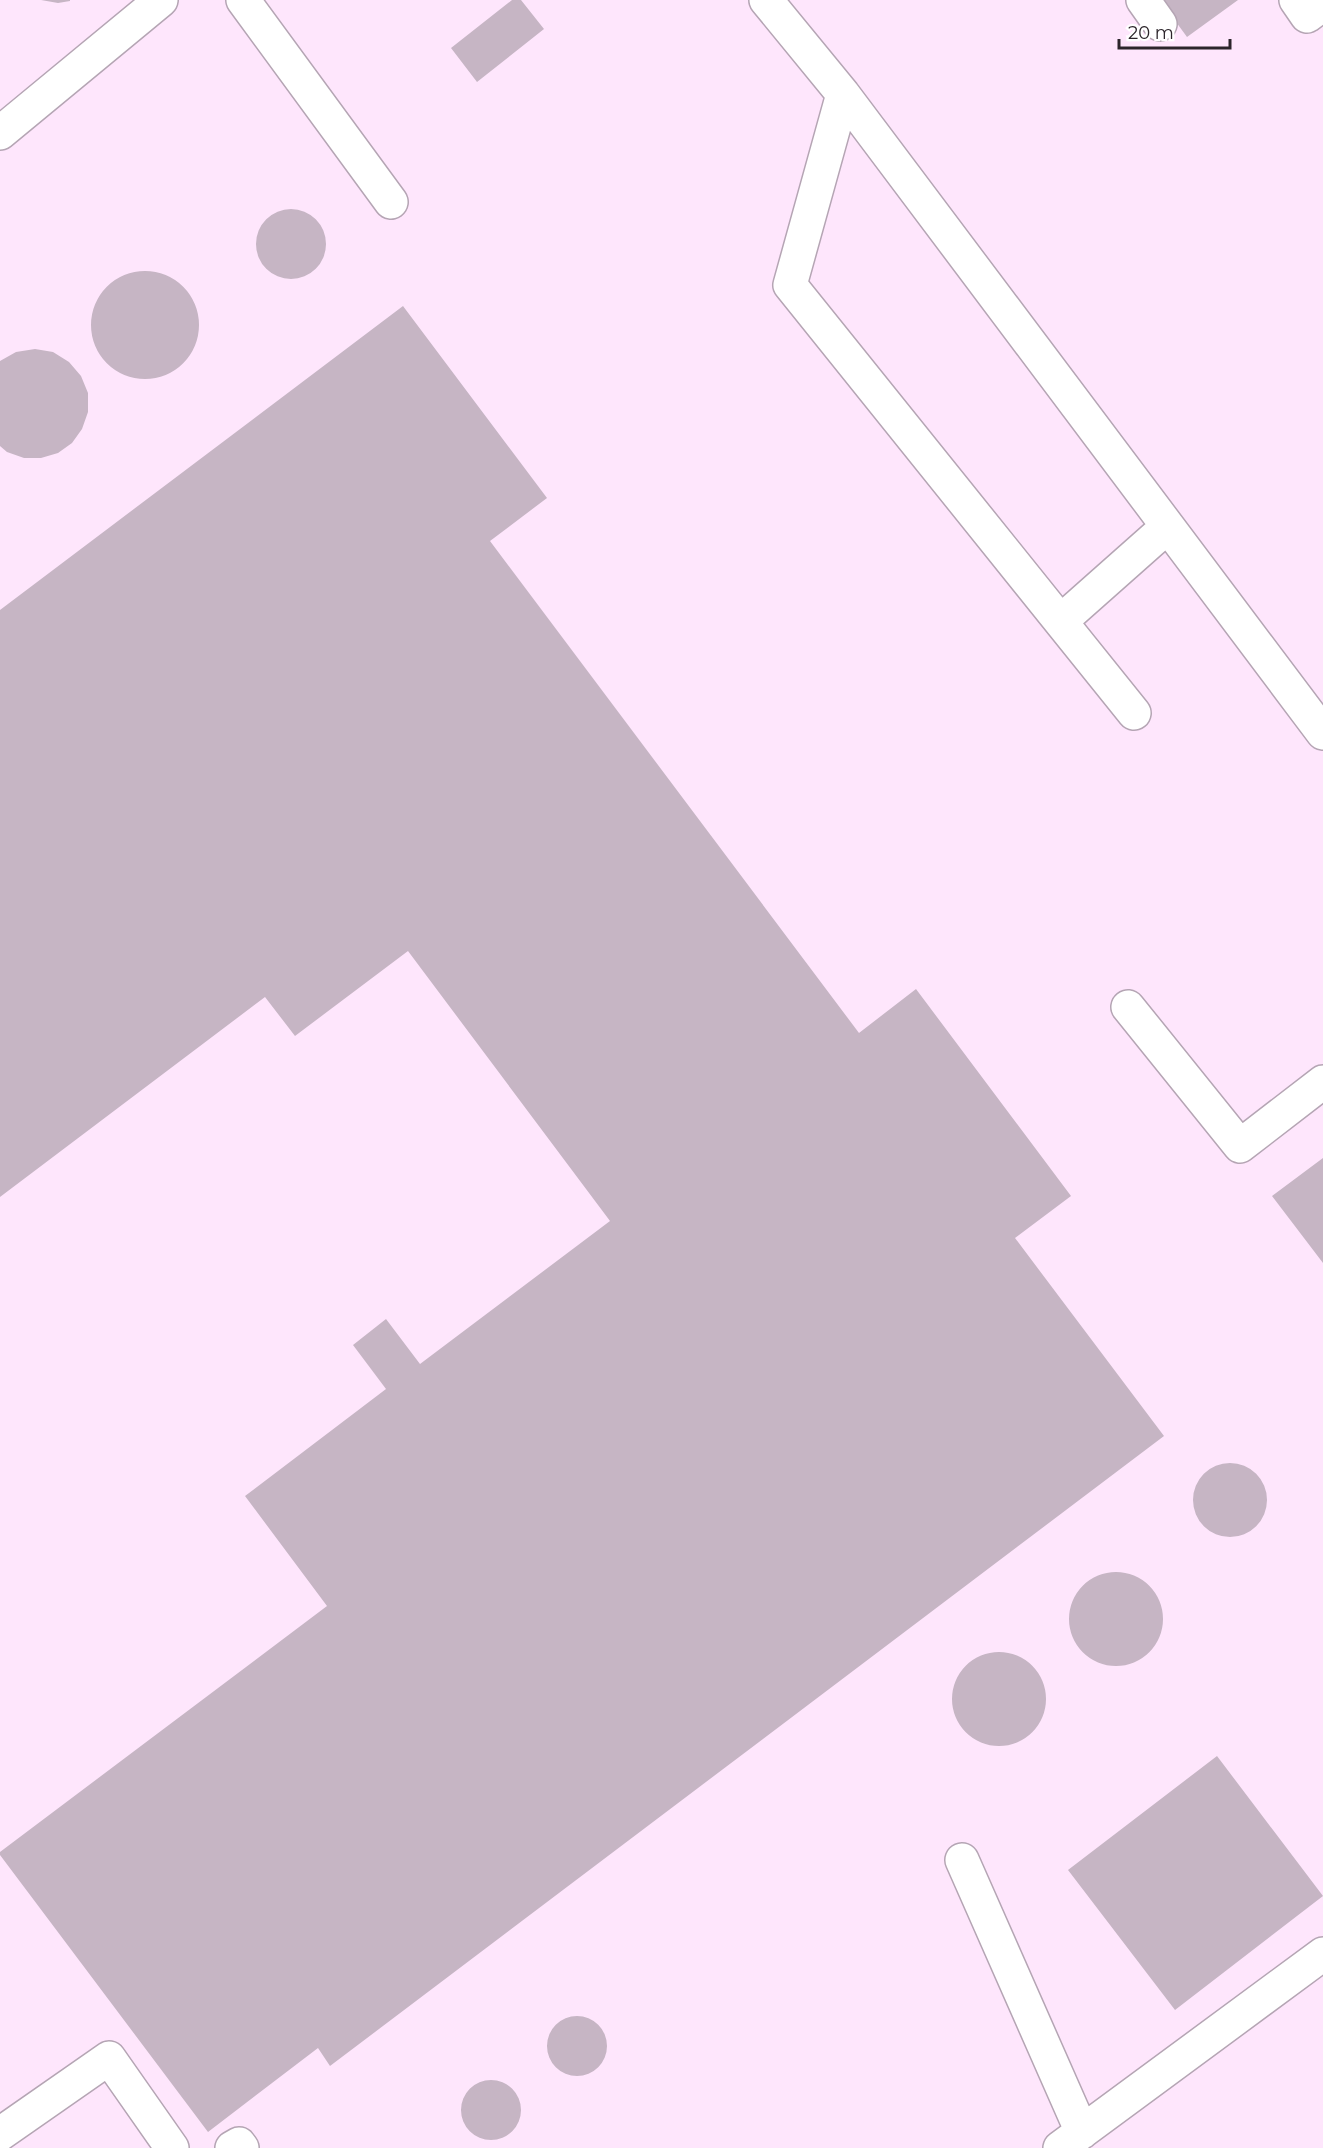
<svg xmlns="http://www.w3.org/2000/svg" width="1323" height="2148" viewBox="0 0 1323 2148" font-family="Montserrat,sans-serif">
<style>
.built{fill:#fee6fc}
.building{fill:#c6b5c4}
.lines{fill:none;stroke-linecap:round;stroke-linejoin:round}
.minor-casing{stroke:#b5a5b4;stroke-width:36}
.minor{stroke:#fff;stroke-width:33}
</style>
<rect width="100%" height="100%" fill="#fef7fd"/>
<path class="built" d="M0,0H1323V2148H0Z"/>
<path class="building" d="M41,0H70V1L58,3Z
M512,0H521L544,29L477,82L451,48Z
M1160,0H1238L1187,37Z
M256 244a35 35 0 1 1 70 0a35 35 0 1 1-70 0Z
M91 325a54 54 0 1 1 108 0a54 54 0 1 1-108 0Z
M403,306L547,498L490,541L859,1033L916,989L1071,1196L1015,1238L1164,1436L330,2066L318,2048L208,2132L0,1855V1852L327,1606L245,1496L386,1389L353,1345L386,1319L420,1364L610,1221L408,951L295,1036L265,997L0,1197V610Z
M35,349L53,352L69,362L81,376L88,393V412L82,429L72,443L58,453L41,458H24L7,452L0,446V361L16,352Z
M1323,1158V1263L1272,1196Z
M1193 1500a37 37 0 1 1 74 0a37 37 0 1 1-74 0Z
M1069 1619a47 47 0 1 1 94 0a47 47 0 1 1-94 0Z
M952 1699a47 47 0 1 1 94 0a47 47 0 1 1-94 0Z
M1217,1756L1323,1896L1175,2010L1068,1870Z
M547 2046a30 30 0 1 1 60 0a30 30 0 1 1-60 0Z
M461 2110a30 30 0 1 1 60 0a30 30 0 1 1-60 0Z"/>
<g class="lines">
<g class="minor-casing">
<path id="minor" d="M243,0L391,202
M766,0L843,94L1323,733
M1143,0L1160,24
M1296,0L1307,16L1323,4
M843,94L790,285L1134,713
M0,133L161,0
M1061,621L1167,527
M1128,1007L1240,1146L1323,1082
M962,1860L1082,2132
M0,2134L109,2058L172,2148
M232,2148L239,2144L242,2148
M1060,2148L1323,1954"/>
</g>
<use href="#minor" class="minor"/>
</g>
<path d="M1119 39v9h111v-9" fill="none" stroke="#2c252b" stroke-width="3"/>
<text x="1128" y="39" font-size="18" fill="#2c252b" stroke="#ffffff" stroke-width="4.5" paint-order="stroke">20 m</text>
</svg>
